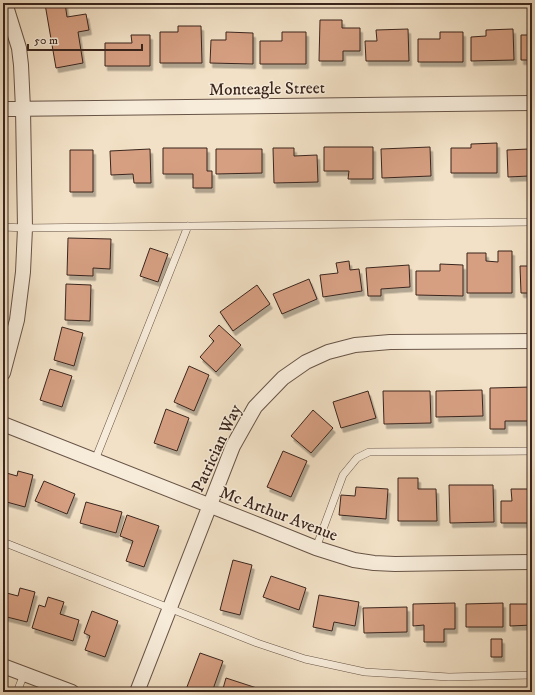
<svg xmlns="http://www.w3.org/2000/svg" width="535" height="695" viewBox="0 0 535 695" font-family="'IM FELL DW Pica',serif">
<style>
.building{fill:#d69f82;stroke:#3a251d;filter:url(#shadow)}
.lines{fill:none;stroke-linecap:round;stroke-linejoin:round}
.lane-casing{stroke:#685447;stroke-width:8}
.street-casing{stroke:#685447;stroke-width:16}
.lane{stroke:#f7ecda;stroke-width:7}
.street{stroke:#f7ecda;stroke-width:14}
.labels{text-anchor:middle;stroke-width:3;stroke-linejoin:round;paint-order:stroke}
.street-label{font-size:17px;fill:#3a251d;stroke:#f7ecda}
</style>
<defs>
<filter id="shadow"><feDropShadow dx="2.5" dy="4.5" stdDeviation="0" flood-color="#0004"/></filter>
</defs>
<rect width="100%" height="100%" fill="#f2e1c6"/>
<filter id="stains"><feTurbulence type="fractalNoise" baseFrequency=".005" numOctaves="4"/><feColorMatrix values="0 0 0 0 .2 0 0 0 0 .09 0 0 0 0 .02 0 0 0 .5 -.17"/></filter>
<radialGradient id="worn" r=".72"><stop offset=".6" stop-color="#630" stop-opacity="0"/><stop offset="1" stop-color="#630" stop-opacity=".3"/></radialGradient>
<path class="building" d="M49,3H65L67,17L86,14L89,30L78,32L83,63L56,68L45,4Z
M320,20H342V28H360V51H343V61H319Z
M178,26H201L202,63H160V32H178Z
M408,29L409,61H366L365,41H377L376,30Z
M513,29L514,60L471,61V37L486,36V30Z
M226,32L253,33V64L210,63L211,40H226Z
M282,32H306V64H260V41H282Z
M440,32H463V62H418V39H440Z
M131,35H150V66H105V43H132Z
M521,35H532V60H521Z
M497,143V173H451V148H471V144Z
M528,144H532V183H529V176L508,177L507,150L528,149Z
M324,147H373V179H348L349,171H324Z
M430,147L431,176L382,178L381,149Z
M163,148H207V171H212V188H193V174H163Z
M273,148H294V156L317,155L318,182L274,183Z
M150,149L151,183H134L133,174L111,175L110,151Z
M216,149H262V173L216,174Z
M70,150H93V192H70Z
M68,238L111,239L110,269L93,268V276L67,275Z
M150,248L168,254L158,282L140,276Z
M498,251H512V293H467V253H486V261L498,262Z
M349,261L350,270L359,269L362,291L323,297L320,275L338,273L336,263Z
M440,264L463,265V296L416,295V271H440Z
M409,265L410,287L381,289V296H368L366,268Z
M520,266H532V293H521Z
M309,279L317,299L282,314L273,294Z
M66,284L91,285L90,321L65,320Z
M257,285L270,304L233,331L220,312Z
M219,325L241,345L216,372L200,357L214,341L209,336Z
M62,327L83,333L74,366L54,360Z
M189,366L209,375L194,411L174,402Z
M50,369L72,376L62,407L40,400Z
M532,387V421H505V429H490V388Z
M482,390L483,416L436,417V391Z
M368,391L376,418L341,428L333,402Z
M383,391H430L431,423L384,424Z
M166,409L189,418L177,451L154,443Z
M313,410L333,428L311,453L291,436Z
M283,451L307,461L291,497L267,487Z
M18,471L33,475L25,507L3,501V472L17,476Z
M398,478H418V489H436L437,521H398Z
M44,481L75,494L67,514L35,501Z
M449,485H493L494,522L450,523Z
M356,487L388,489L386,519L339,515L341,495L355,496Z
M511,489H532V523H501V501H512Z
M86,502L122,512L116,533L80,523Z
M127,515L159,526L144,567L126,561L133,541L120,536Z
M233,560L252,565L240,615L220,610Z
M271,576L306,588L299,610L263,597Z
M20,588L35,592L27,622L3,616V592L18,596Z
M319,595L359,602L355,626L334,622L332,631L313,627Z
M48,597L64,602L60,614L79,620L73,641L32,628L39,605L45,607Z
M455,603V629H444V642H424V625L413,626V604Z
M503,603V627H466V604Z
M510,604H532V625L510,626Z
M407,607V632L364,633L363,608Z
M92,611L118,621L105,657L85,650L90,636L84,633Z
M491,639H502V657H491Z
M200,653L223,661L212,692H185Z
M226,678L269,692H222Z"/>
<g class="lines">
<g class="lane-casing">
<path id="lane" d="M3,227L25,228L532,222
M95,460L188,226
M3,542L257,643L305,659L365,672L449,677L532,675
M316,548L343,475L357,458L369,452L532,451
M17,692L24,674"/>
</g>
<g class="street-casing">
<path id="street" d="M3,109L532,103
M3,373L17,320L23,272L25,228L23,109L21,65L19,48L5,3
M3,424L259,525L316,548L354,560L374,563L395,564L532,562
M3,666L72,692
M137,692L233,446L255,407L283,378L306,362L328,352L355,345L390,342L532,341"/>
</g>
<use href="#lane" class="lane"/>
<use href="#street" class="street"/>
</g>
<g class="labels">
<g class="street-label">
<text transform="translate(267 88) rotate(-1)" y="6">Monteagle Street</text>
<text transform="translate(216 448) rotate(-65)" y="6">Patrician Way</text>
<text transform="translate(279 513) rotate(21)" y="6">Mc Arthur Avenue</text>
</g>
</g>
<rect width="535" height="695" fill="none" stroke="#f2e1c6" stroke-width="16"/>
<rect x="4" y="4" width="527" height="687" fill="none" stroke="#3a251d" stroke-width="2"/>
<rect x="8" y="8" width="519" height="679" fill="none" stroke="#3a251d"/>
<path d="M28 44v6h114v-6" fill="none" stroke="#3a251d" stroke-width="2"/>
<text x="34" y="44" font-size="12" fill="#3a251d" stroke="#f7ecda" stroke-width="3" paint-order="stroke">50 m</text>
<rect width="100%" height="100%" filter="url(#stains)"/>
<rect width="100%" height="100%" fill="url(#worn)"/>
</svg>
